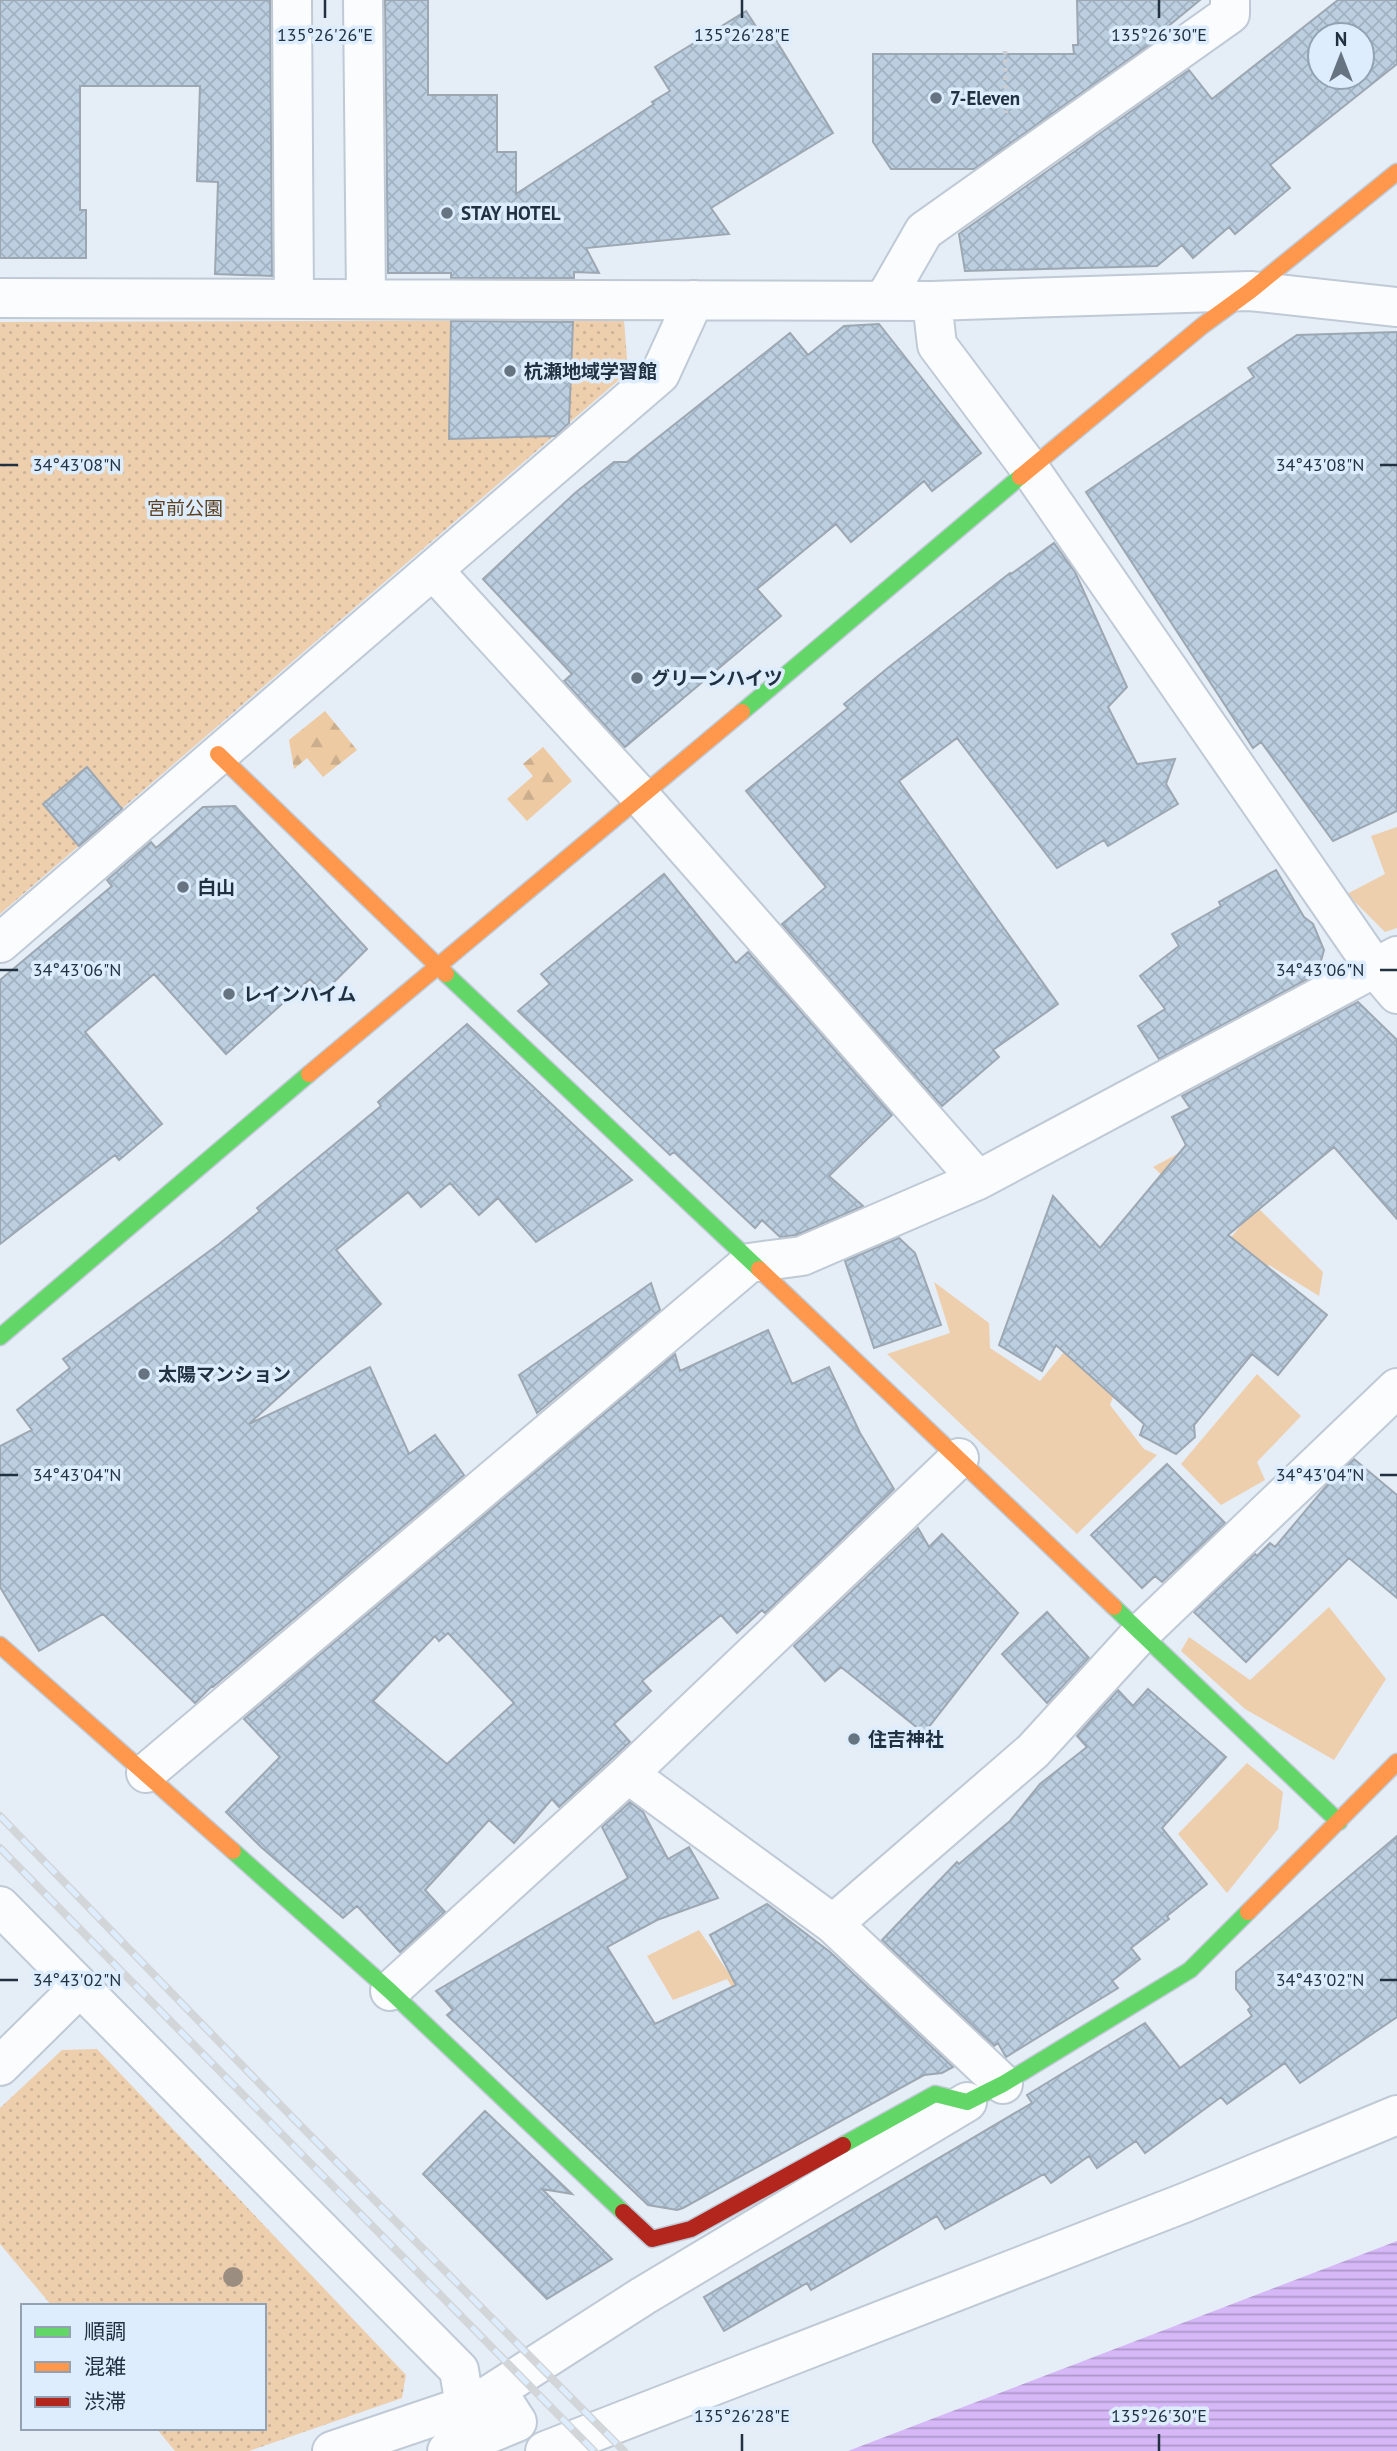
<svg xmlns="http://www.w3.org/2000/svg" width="1397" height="2451" viewBox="0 0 1397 2451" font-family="'PT Sans','Noto Sans JP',sans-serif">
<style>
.green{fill:#edcfae}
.forest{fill:url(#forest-firs)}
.park{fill:url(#park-dots)}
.water{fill:url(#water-rules)}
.building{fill:url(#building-cross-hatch);stroke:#9ca7b2;stroke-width:2;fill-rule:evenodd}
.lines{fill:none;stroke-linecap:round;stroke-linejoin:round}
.street-casing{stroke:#bfcad6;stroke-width:42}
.fast-casing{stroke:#bfcad6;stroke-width:19}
.slow-casing{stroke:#bfcad6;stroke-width:19}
.jam-casing{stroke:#bfcad6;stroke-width:19}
.path{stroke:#caced3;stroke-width:4.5;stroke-dasharray:3.5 5;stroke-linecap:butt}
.street{stroke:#fbfcfe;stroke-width:38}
.fast{stroke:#63d668;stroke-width:16}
.slow{stroke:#ff974d;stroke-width:16}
.jam{stroke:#b3261e;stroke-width:16}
.rail-casing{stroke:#d3d6d9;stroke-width:8}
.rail{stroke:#ddedfe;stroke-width:5;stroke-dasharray:16;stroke-linecap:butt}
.tree{fill:#9b8e80}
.ticks{fill:none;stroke:#213141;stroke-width:2.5}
.poi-dot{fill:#667380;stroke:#ddedfe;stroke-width:2.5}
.labels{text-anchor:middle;stroke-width:7;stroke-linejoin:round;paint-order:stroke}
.poi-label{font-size:19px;font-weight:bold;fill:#213141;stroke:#ddedfe;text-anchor:start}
.park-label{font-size:19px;fill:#5e4120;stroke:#ddedfe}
.ticks-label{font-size:18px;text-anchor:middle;fill:#213141;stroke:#ddedfe;stroke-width:7;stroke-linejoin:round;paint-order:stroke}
</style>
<defs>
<pattern id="forest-firs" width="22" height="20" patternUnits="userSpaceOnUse" patternTransform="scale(1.75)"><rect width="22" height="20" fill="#edcaa2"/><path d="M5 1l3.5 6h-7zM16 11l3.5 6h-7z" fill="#cbae8d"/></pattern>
<pattern id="park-dots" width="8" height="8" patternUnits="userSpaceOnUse" patternTransform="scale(1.75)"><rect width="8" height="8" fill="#edcfae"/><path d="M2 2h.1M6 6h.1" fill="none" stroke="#cbb297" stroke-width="1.8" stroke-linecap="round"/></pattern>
<pattern id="water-rules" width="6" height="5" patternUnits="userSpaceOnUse" patternTransform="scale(1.75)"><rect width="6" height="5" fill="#d6b8f7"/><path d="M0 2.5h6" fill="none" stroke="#ad96ca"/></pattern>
<pattern id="building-cross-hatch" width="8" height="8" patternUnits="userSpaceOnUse" patternTransform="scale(1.75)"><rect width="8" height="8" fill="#bccfe1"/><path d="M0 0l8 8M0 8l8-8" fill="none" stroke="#a1b2c2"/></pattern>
</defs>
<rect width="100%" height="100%" fill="#e5edf6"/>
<path class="green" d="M1397,827V928L1385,932L1347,894L1385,874L1371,836Z
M1194,1145L1323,1272L1319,1296L1269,1265L1259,1278L1185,1293L1243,1223L1177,1189L1153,1167Z
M934,1282L989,1323L990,1348L1040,1381L1064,1352L1118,1384L1110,1405L1144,1449L1157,1455L1077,1534L887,1354L950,1333Z
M1257,1374L1301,1416L1257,1462L1265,1480L1221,1505L1181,1464Z
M1329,1607L1386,1679L1334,1760L1245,1709L1181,1651L1189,1637L1250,1680Z
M1247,1763L1283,1792L1278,1829L1227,1893L1178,1834Z
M699,1930L728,1972L799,1952L761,2035L727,1979L673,2000L647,1956Z"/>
<path class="forest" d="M325,711L357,750L323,777L307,758L294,769L289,740Z
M543,747L572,781L527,821L507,799L533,776L523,764Z"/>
<path class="park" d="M624,320L628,372L0,914V322Z
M97,2049L406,2375L402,2398L249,2451H175L156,2428H264V2306H52L0,2244V2108L62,2050Z"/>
<path class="water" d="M1397,2241V2451H848Z"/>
<path class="building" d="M0,0H270L272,276L215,274L218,182L197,181L200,86H80V210H86V258H0Z
M385,0H428V95H497V152H516V194L654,104L652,102L670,91L655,67L746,11L766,42L774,37L833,133L711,208L729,234L586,248L599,273L574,272V278H451V273H388Z
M1077,0H1200L1149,42H1153L974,169H891L873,142V54H1074L1073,45H1078Z
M1338,0H1397V64L1270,165L1290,188L1235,234L1229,227L1193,258L1182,245L1157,266L965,271L959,234L1189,70L1212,99ZM1320,35H1362V77H1320Z
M451,321L573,322L569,423L555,436L449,439Z
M879,324L981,453L932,491L924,481L851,542L836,524L757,589L781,616L625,747L564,681L572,674L483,579L575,493L614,462H627L790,333L808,355L844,326Z
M1397,332V811L1333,841L1261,742L1253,748L1086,492L1254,377L1248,368L1297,335Z
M1054,543L1075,572L1127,687L1108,707L1137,764L1175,759L1166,784L1178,804L1108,846L1104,840L1057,868L957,738L899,781L1058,1004L993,1050L999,1057L942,1106L782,924L826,887L746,791L848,708L844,704L889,667L1010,573L1011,574Z
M87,767L122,809L79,846L43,804Z
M235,806L367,949L323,993L310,979L226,1054L154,974L85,1032L162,1124L119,1160L115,1155L0,1244V980L112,886L107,880L151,842L156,848L203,807Z
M1276,870L1304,917L1313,924L1324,950L1320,964L1326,969L1159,1059L1138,1026L1165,1009L1140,976L1179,946L1172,934L1221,906L1219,902Z
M664,874L736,963L748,952L892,1115L829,1176L863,1206L796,1235L780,1237L762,1220L755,1228L674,1152L670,1155L518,1011L550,984L541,974Z
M1358,1002L1397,1040V1219L1334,1147L1228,1235L1327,1315L1278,1375L1252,1354L1194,1425L1195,1437L1176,1454L1140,1435L1144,1424L1056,1345L1042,1371L999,1345L1053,1196L1100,1248L1186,1145L1172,1117L1190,1108L1182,1096Z
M467,1024L632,1180L536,1242L498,1198L479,1215L450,1183L421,1207L408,1192L336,1250L381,1304L249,1424L370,1367L409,1454L435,1435L464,1475L213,1687L212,1686L195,1703L103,1614L39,1651L0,1587V1446L32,1430L17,1410L70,1368L63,1359L219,1244L260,1211L257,1208L381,1106L378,1102Z
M899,1238L915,1253L941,1325L874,1348L845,1261Z
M651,1283L660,1310L537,1413L519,1375Z
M768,1330L792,1384L829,1367L860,1433L894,1489L765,1613L762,1610L737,1633L721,1615L642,1681L651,1691L614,1724L630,1742L559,1807L552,1799L514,1843L489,1820L425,1890L445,1912L400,1952L357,1906L343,1918L261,1847L226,1812L280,1757L244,1719L675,1354L680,1371ZM448,1633L514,1703L447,1764L373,1701L435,1636L439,1641Z
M1354,1459L1397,1495V1598L1349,1558L1246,1662L1194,1612L1255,1554L1257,1556L1270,1543L1275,1547L1328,1484Z
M1167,1464L1225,1523L1162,1582L1155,1576L1142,1588L1091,1535Z
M918,1528L929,1547L942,1534L1018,1613L924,1733L841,1667L825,1681L794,1646Z
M1047,1612L1089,1658L1047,1703L1002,1654Z
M1148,1689L1226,1757L1162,1828L1207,1884L1167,1916L1169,1919L1131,1948L1140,1959L1112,1981L1118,1988L1006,2057L998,2043L994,2046L882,1940L957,1862L959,1864L1010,1821L1040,1784L1087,1747L1077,1736L1118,1690L1133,1706Z
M630,1802L643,1812L668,1859L689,1847L718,1898L657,1920L607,1947L655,2024L736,1985L710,1935L767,1904L830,1952L953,2067L942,2073L924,2075L683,2208L677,2210L648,2205L447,2015L453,2010L436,1991L628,1878L602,1827Z
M1397,1836V2017L1300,2083L1285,2063L1227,2104L1221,2097L1145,2153L1136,2141L1097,2168L1089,2156L1051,2183L1044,2174L945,2229L937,2216L811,2290L807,2283L724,2331L704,2297L1032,2103L1027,2095L1145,2023L1180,2068L1252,2016L1248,2010L1251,2007L1236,1989V1972Z
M485,2111L572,2194L542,2189L612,2259L547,2299L423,2174Z"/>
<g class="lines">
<g class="street-casing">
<path id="street" d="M292,0L294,299
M363,0L366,298
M0,298L932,301L1250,291L1397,307
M885,299L924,231L1230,14V0
M932,301L937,345L1030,469L1374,967L1397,994
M433,570L641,797L978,1180
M0,943L660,374L694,300
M146,1773L749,1263L802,1256L978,1180L1397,956
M628,1774L833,1924L1003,2084
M0,1906L459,2370L465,2406
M833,1924L1033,1751L1140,1634L1397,1388
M390,1991L628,1774L959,1458
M0,2066L80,1987
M332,2451L465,2406L489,2395L643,2296L967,2102
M447,2451L517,2422L497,2391
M545,2451L1184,2203L1397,2115"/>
</g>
<g class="fast-casing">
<path id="fast" d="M742,712L1020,477
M446,974L759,1269
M0,1337L309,1074
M1114,1607L1339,1822
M233,1851L390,1991L623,2212
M843,2145L935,2094L967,2102L1003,2084L1190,1970L1248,1912"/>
</g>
<g class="slow-casing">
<path id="slow" d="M1020,477L1202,326L1250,291L1397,172
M218,754L446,974
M309,1074L742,712
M759,1269L1114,1607
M0,1645L233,1851
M1248,1912L1397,1762"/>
</g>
<g class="jam-casing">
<path id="jam" d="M623,2212L652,2239L691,2229L843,2145"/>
</g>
<path class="path" d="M1005,51L1006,113"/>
<use href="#street" class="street"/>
<use href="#fast" class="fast"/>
<use href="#slow" class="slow"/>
<use href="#jam" class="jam"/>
<g class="rail-casing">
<path id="rail" d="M0,1816L294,2119L624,2451
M0,1848L594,2451"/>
</g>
<use href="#rail" class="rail"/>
</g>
<circle class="tree" cx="233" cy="2277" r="10"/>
<path class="ticks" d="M325,0V18M742,0V18M1159,0V18M0,465H18M1380,465H1397M0,970H18M1380,970H1397M0,1475H18M1380,1475H1397M0,1980H18M1380,1980H1397M742,2434V2451M1159,2434V2451"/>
<g class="poi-dot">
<circle cx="936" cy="98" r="7"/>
<circle cx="447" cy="213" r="7"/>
<circle cx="510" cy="371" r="7"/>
<circle cx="637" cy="678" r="7"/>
<circle cx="183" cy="887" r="7"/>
<circle cx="229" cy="994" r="7"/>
<circle cx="144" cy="1374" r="7"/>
<circle cx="854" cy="1739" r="7"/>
</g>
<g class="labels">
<g class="poi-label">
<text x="950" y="105">7-Eleven</text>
<text x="461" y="220">STAY HOTEL</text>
<text x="524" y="378">杭瀬地域学習館</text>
<text x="651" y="685">グリーンハイツ</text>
<text x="197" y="894">白山</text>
<text x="243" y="1001">レインハイム</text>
<text x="158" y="1381">太陽マンション</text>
<text x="868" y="1746">住吉神社</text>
</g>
<g class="park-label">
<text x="185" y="515">宮前公園</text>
</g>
</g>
<g class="ticks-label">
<text x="325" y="41">135°26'26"E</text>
<text x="742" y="41">135°26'28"E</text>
<text x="1159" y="41">135°26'30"E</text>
<text x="77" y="471">34°43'08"N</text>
<text x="1320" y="471">34°43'08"N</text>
<text x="77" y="976">34°43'06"N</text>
<text x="1320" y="976">34°43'06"N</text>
<text x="77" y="1481">34°43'04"N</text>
<text x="1320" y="1481">34°43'04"N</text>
<text x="77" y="1986">34°43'02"N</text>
<text x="1320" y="1986">34°43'02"N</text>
<text x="742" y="2422">135°26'28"E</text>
<text x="1159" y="2422">135°26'30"E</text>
</g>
<rect x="21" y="2304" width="245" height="126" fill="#ddedfe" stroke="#92a2b2" stroke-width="2"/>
<rect x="35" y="2327" width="35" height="10" fill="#63d668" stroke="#92a2b2" stroke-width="2"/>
<text x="84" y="2339" font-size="21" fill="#213141">順調</text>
<rect x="35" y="2362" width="35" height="10" fill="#ff974d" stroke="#92a2b2" stroke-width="2"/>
<text x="84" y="2374" font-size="21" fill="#213141">混雑</text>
<rect x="35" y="2397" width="35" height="10" fill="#b3261e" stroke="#92a2b2" stroke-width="2"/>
<text x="84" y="2409" font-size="21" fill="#213141">渋滞</text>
<g transform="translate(1341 56)"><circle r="33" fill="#ddedfe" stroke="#92a2b2" stroke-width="2"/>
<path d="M0-5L12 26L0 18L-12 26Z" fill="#667380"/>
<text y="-10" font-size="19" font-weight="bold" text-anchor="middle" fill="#213141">N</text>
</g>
</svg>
